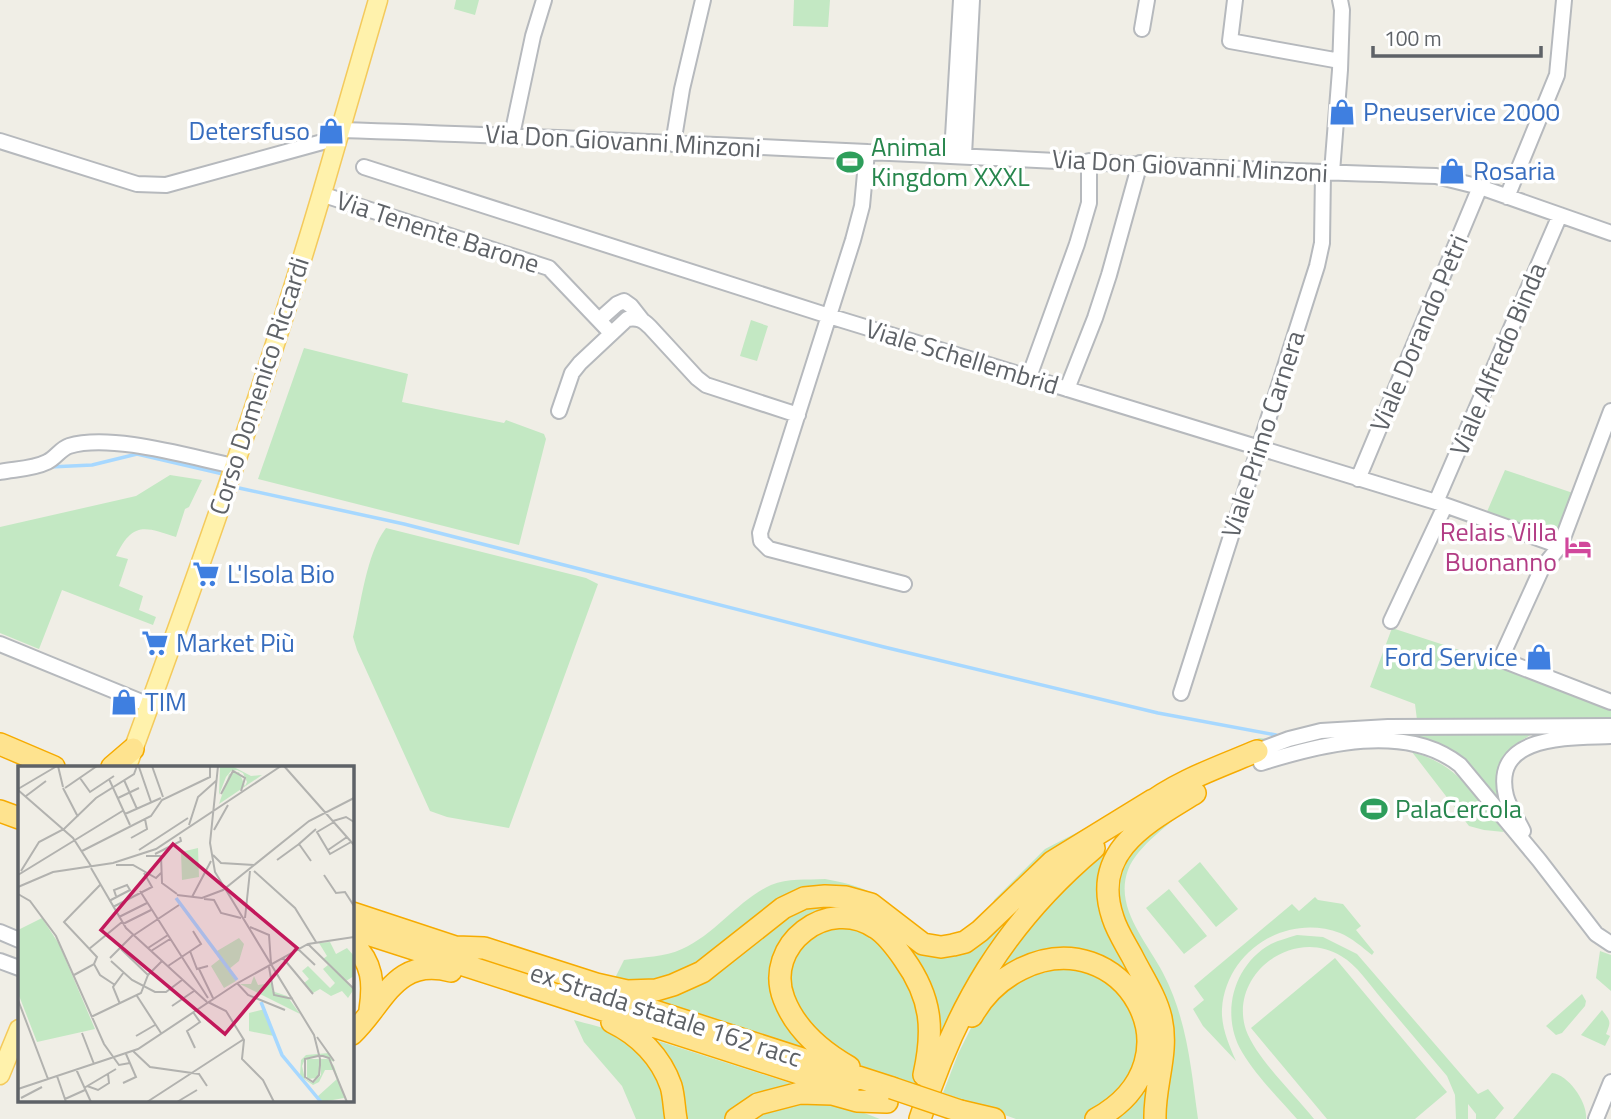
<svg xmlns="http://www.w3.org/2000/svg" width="1611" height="1119" viewBox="0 0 1611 1119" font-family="'Titillium Web',sans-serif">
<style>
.green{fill:#c3e8c3}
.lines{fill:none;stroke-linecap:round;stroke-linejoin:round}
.stream{stroke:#a7d8ff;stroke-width:3.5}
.minor-casing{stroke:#b6b9bd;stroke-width:18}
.major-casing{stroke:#f4ca5c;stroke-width:21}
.highway-casing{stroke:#f6ab00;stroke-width:24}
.minor{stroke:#fff;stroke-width:14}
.major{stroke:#fff2ac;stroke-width:18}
.highway{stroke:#fee38f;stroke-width:21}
.highway-bridge-casing{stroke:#f6ab00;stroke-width:24;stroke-linecap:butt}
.highway-bridge{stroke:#fee38f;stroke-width:21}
.labels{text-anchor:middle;stroke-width:7;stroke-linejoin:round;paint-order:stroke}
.shop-label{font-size:26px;fill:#366cbe;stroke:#fff;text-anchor:start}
.street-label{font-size:26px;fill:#5e6267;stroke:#fff}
.leisure-label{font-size:26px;fill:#27864d;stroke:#fff;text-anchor:start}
.hotel-label{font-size:26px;fill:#b23c85;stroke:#fff;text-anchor:end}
.inset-river{fill:none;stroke:#a7d8ff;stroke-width:3.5}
.inset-road{fill:none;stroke:#b2b2af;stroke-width:2}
.view{fill:#c2185b;fill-opacity:0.15;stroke:#c2185b;stroke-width:3.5}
.inset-edge{fill:none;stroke:#5e6267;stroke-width:3.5}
</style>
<rect width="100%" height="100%" fill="#f0eee6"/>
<path class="green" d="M456,0H479L475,15L454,9Z
M794,0H830L828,27L793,26Z
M751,320L768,326L757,361L740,356Z
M304,348L408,374L402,402L504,423L506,420L544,434L546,439L519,545L258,479Z
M1505,470L1573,493L1558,533L1551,536L1486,514Z
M170,475L202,480L189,507L185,509L176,537C144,526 132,522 116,556L128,559L119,586L143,596L139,610L156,617L153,625L62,590L39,649L0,633V527L123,499L136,496Z
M386,528L586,578L598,584L509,828L447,817L430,811L357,650L353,637C361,605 366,554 386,528Z
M1392,628L1551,680L1611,707V720H1417L1415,704L1370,687Z
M1534,732C1530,736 1522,740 1516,744C1497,760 1495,785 1503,807C1494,798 1487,786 1479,777C1452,745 1429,743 1391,736Z
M1259,738L1268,739L1190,775L976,932L958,936L992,908L994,900L1045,849L1111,815L1189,770Z
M1412,752C1458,764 1476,796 1504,832L1484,830L1469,826Z
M1192,805C1172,822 1137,846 1128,870C1114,908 1147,942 1163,973C1187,1019 1191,1068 1198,1119H1162L1115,886L1130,848Z
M1116,843L1106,863L1155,1016L1147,1119H1112L1153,1041L1100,959L996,976L1000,965L1044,909Z
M1200,862L1238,909L1216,927L1178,881Z
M825,879C860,885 883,894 908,921L821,889L683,977L612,984L624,960C643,957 665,957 682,949C716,934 738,900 771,885C788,878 807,880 825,879Z
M1169,889L1207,936L1184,954L1146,908Z
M1029,895L937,1046L912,960L842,914L776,964L819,1057L649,1001L675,996L694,987L776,920L813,905L839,904L929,953Z
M1315,897L1318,900L1343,904L1361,926L1356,930L1374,952L1372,955C1362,947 1352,938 1340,933C1286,913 1226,951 1222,1009C1221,1027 1229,1045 1236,1061L1203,1026L1193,1009L1204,1000L1194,986L1292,904L1299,911Z
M843,925L875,936L915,990L923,1054L917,1085L859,1065L837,1052L815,1034L790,996V962L811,935Z
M1297,935L1323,937L1357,954L1478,1094L1488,1089L1504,1108L1495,1119H1476V1114L1468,1104V1119H1456L1455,1095L1447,1076C1425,1050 1403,1024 1381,998C1369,984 1357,965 1341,956C1292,926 1228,976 1246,1030C1256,1058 1295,1095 1314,1119H1297C1279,1098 1256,1076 1242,1052C1220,1015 1233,965 1271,944C1279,940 1288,938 1297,935Z
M1600,951L1611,955V991L1596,978Z
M1335,958L1447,1092L1415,1119H1327L1251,1028Z
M1074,965L1122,992L1140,1033L1132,1077L1092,1116L1083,1119H1016L943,1093L958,1054L975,1020L1011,981Z
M1582,994L1586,1001L1585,1006L1562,1033L1556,1035L1546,1026Z
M1602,1010C1611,1022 1611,1021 1606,1034L1610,1036L1605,1046L1581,1035Z
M574,1020C588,1024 603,1027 616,1033C649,1050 660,1086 668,1119H636L622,1086L584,1042Z
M652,1039L809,1089L728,1119H681Z
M1552,1073C1569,1075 1588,1103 1586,1119H1513Z
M822,1103L843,1105L880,1119H747L780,1104Z"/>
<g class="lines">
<path class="stream" d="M50,467L92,465L137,454L223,474
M239,488L404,524L884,647L1158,713L1276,735"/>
<g class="minor-casing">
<path id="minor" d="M1235,0L1230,41L1340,61
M1142,29L1147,0
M340,130C706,141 1071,165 1436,176L1480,187L1611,233
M512,135L533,36L544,0
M0,141L137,184L166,185L337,138
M673,144L682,89L703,0
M867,152L862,206L853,240L760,533L761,541L769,549L904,584
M952,154L961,0
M964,155L972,0
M364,167L829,316L1436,502L1560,546
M1332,172L1340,70L1342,10L1340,0
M321,194L549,268L611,333
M1507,197L1557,75L1564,0
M599,320L617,304L624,301L631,306L642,320
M1029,377L1077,244L1089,203V161
M1067,389L1095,318L1109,275L1140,163
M559,411L572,373L580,363L627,319C638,317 643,320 650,327L697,378L706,385L798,415
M1611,411L1560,546L1542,568L1502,656L1505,661L1611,702
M0,472C15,469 33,469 47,462C56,458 60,449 69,446C111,433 190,457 234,466
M1358,479L1480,187
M1436,502L1560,215
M1391,621L1445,506
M0,644L149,705
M1181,693L1317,266L1322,243L1323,172
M1257,751L1289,739L1321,731L1388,727L1611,726
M1261,763C1321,744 1406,722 1460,765L1539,860L1596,934L1611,944
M1523,831C1518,820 1509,808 1506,796C1491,733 1572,738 1611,736
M0,932L19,940
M0,961L19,968
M1596,1119L1611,1082"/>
</g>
<g class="major-casing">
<path id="major" d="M129,761C198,574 265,385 322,193C341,129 359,64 378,0
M0,1075L19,1029"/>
</g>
<g class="highway-casing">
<path id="highway" d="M0,744L54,767
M112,767L133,749
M1143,808C1175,782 1219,767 1257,751
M0,811L19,818
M352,913L467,951
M352,929L848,1089
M352,943C373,963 374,983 370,1010
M456,947L484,948L596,984L627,991L656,990L673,985L702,972L783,908L804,898L825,896L846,897L871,904L923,944L941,947L953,945L965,942L980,931L1052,862L1153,800
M614,998L892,1088
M972,1016C983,996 1001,979 1021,969C1122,919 1206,1059 1096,1119
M612,1022C639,1035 661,1057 671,1086C674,1096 674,1108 676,1119
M352,1034C384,1004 395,956 451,971
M849,1067C821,1051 796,1030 784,999C763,945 828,895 876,928C887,935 897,949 904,959C932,998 934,1030 924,1075
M960,1111L994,1119
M736,1119L758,1104L800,1093L832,1094L857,1101L887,1102
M920,1119C956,1007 1004,924 1094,848
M1155,1119C1154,1085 1169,1053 1161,1018C1156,996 1142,976 1132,956C1125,943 1117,931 1113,918C1090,851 1148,822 1195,793"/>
</g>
<use href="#minor" class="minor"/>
<use href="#major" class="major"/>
<use href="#highway" class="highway"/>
<g class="highway-bridge-casing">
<path id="highway-bridge" d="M892,1088L960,1111"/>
</g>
<use href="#highway-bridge" class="highway-bridge"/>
</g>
<defs>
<g id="shop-bare" transform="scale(2.1)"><path d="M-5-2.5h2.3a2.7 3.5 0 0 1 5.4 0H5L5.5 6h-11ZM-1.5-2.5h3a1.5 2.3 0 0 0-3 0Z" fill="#3f7fe0" stroke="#fff" stroke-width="2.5" paint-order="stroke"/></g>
<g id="stadium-bare" transform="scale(2.1)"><path d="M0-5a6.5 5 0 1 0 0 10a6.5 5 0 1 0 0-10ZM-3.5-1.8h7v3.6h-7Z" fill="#2e9e5b" stroke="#fff" stroke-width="2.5" paint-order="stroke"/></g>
<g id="hotel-bare" transform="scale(2.1)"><path d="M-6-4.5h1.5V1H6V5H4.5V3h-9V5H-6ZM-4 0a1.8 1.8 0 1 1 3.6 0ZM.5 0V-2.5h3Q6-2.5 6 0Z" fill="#d1479c" stroke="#fff" stroke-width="2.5" paint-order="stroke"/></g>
<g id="supermarket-bare" transform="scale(2.1)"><path d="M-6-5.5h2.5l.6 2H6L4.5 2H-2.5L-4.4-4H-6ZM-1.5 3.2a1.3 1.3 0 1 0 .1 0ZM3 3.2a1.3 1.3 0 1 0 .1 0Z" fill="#3f7fe0" stroke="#fff" stroke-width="2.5" paint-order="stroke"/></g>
</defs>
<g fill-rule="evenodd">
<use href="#shop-bare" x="1342" y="112"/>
<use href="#shop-bare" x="331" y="131"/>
<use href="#stadium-bare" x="850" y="162"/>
<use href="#shop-bare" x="1452" y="171"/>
<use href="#hotel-bare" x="1578" y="547"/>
<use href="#supermarket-bare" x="206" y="574"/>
<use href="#supermarket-bare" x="155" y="643"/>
<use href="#shop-bare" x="1539" y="657"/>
<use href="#shop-bare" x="124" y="702"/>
<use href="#stadium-bare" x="1374" y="809"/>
</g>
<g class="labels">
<g class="shop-label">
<text x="1363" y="121">Pneuservice 2000</text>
<text x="310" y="140" text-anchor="end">Detersfuso</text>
<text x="1473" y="180">Rosaria</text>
<text x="227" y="583">L'Isola Bio</text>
<text x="176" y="652">Market Più</text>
<text x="1518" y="666" text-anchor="end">Ford Service</text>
<text x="145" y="711">TIM</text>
</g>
<g class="street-label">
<text transform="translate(623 141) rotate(3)" y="9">Via Don Giovanni Minzoni</text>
<text transform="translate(1190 166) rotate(3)" y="9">Via Don Giovanni Minzoni</text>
<text transform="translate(438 232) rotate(18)" y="9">Via Tenente Barone</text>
<text transform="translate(1419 333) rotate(-67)" y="9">Viale Dorando Petri</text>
<text transform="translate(962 357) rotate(17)" y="9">Viale Schellembrid</text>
<text transform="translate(1498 359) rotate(-67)" y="9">Viale Alfredo Binda</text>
<text transform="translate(259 386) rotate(-72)" y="9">Corso Domenico Riccardi</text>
<text transform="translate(1263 434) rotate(-72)" y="9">Viale Primo Carnera</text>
<text transform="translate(666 1015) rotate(18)" y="9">ex Strada statale 162 racc</text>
</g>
<g class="leisure-label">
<text x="871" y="156">Animal<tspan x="871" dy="30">Kingdom XXXL</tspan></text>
<text x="1395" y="818">PalaCercola</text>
</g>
<g class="hotel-label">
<text x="1557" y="541">Relais Villa<tspan x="1557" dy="30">Buonanno</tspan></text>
</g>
</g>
<g transform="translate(18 766)">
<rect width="336" height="336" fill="#f0eee6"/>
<path d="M202,0H214L233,10L244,9L201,38L211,8L221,6L227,20L229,16L225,7L219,4L213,5L208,11L201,29ZM180,82L181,111L164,114L163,86ZM24,152L41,178L77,263L19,276L0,227V164ZM221,172L226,178L221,195L211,203L199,185ZM312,176L318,188L329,182L336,190V210L328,215L305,193L309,190L301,177ZM202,193L218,215L206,222L193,200ZM310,199L336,223L330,232L324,225L313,230L302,223L295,227L286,217L291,213L284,205L290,200L312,222L317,217L305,203ZM236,210L240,219L254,217V225L269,230L282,248L222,218H233ZM247,243L252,255L256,270L231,265V247ZM311,287L316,296L303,289L287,293L284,300L287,313L295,317L303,309L302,294L300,312L289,313V293H310L316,300L328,336L326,332L304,336L299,331L319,313L316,304H307L301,316L295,319L282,310L283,294L288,289Z" fill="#c3e8c3"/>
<path class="inset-river" d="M158,132L219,214M243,236L264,289L303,336"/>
<path class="inset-road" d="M40,0L45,21M134,0L145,31M200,0L192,77L197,106L296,269L302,293V299L301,309L295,316L287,311V293L300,290H305L311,292L329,336M266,0L336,79M121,1L133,36M62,12L72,26L96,10M91,13L112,59M106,14L119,43M45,22L60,51M47,22L79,0M0,23L39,0M0,24L55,72L73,100M203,28L215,5L227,12L223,25M8,30L28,15M100,32L121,22M107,48L143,32M315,55L328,51L336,56M316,56L299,66L312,88L333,76M171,59L180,31L199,14M196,64L210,39M113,72L129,63L127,53M121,84L170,52M310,84L329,71M64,85L133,50L144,34L192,11V0M137,88L163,75L162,71M195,89L203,97L236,99M128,90H143L144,117L159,128M259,94L281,78M293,95L281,78L298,63M98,99H115L138,112L143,107M73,102L108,162L189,236M3,105L21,76L46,63L78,32L116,8L119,0M236,105L277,142L298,176M0,109L106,44M306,109L318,127L327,126L336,140M0,121L35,106L95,97L138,83L263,0M122,125L190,232M0,128L12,135L38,170L86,278L101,299L112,297M159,129L184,132L205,124L291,55L336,32M174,131L193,95M186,133L196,134L203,147L223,152M91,135L112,124L109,119L96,124L98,130M95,141L134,121L126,107M101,151L129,137M227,152L232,105M105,158L133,144M232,161L251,169L253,197M116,169L161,139M290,178L336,223M130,182L150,169M71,183L104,156M103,183L130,209M280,183L297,199M133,185L152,173M172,185L179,203L190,200M92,192L115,169M265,192L295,228M93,195L114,214L137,226H148L164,214M76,198L79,191L46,156L82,119M150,200L183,178L175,165M251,201L256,229L275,233M181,203L195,232M56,209L76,198L82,209L97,219M219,217L230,229L267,244M119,230L143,267M0,234L30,313L120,283L218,218L290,178L336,171M190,236L208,245L226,274L224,293L245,314L256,336M102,238L95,221L106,206M154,240L176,225M175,246L182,256L169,265L177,282M73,251L123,227L130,209L144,195M64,267L76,298M118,270L137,259M299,271L316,295M115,285L132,301L181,308L189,320M58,303L73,336M39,310L48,336M105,317L118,311L108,288M69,320L80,324L91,317L90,308M66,322L98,303M0,323L30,313M3,332L24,321M47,333L67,324M129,336L226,273M159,336L179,324"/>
<path class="view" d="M155,78L279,182L207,268L83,164Z"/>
<rect width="336" height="336" class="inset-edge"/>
</g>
<path d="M1373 46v10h168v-10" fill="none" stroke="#5e6267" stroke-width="3.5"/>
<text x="1384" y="46" font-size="21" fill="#5e6267" stroke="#ffffff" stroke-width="5" paint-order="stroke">100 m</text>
</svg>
